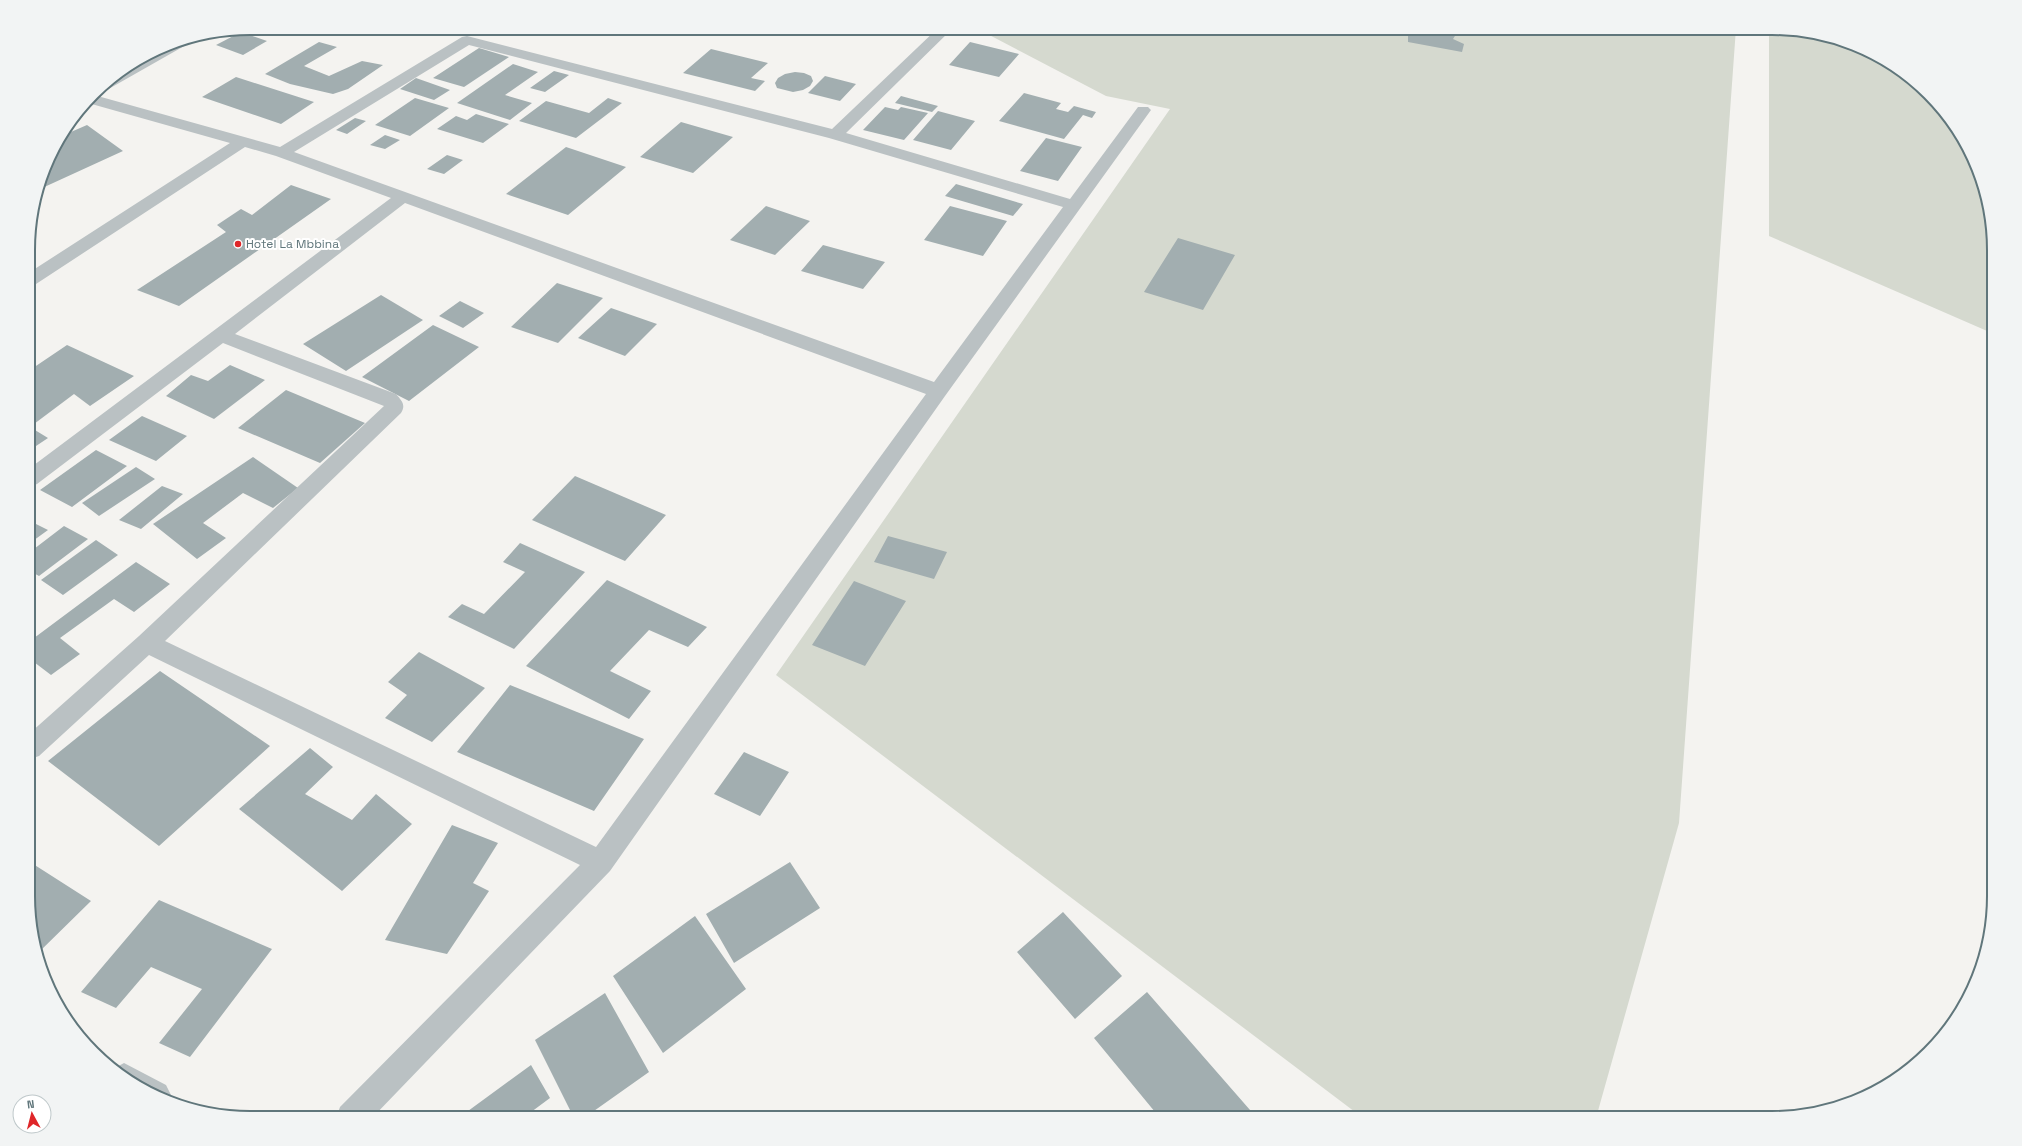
<svg xmlns="http://www.w3.org/2000/svg" width="2022" height="1146" viewBox="0 0 2022 1146" font-family="'Space Grotesk',sans-serif">
<style>
.green{fill:#d5d9cf}
.building{fill:#a2aeb0}
.lines{fill:none;stroke-linecap:round;stroke-linejoin:round}
.minor{fill:#bac1c3;fill-rule:evenodd}
.poi-dot{fill:#df2629;stroke:#fff;stroke-width:1.5}
.labels{text-anchor:middle;stroke-width:4;stroke-linejoin:round;paint-order:stroke}
.far-poi-label{font-size:12px;fill:#60767b;stroke:#fff;text-anchor:start}
.rim{fill:none;stroke:#60767b;stroke-width:2}
</style>
<rect width="100%" height="100%" fill="#f4f3f0"/>
<path class="green" d="M976,28H1736L1679,823L1596,1118H1363L776,675L1170,109L1106,96Z
M1769,28C1853,29 1931,75 1968,150C1973,160 1980,170 1983,180C1997,232 1994,282 1994,334L1769,236Z"/>
<path class="building" d="M1412,28H1460L1453,39L1464,44L1462,52L1408,42V35Z
M241,32L267,41L243,55L216,45Z
M319,42L337,47L304,66L329,76L362,61L383,65L348,89L333,94L290,84L265,74Z
M970,42L1019,54L999,77L949,65Z
M479,48L509,57L464,87L433,78Z
M711,49L768,63L751,78L765,81L755,91L683,73Z
M513,64L538,72L505,95L532,103L510,120L457,103Z
M554,71L569,75L545,92L530,88Z
M795,72L804,73L811,76L813,81L810,86L803,90L793,92L777,88L775,83L778,78L785,74Z
M825,76L856,84L840,101L808,93Z
M236,77L314,102L281,124L202,97Z
M416,78L450,90L434,100L400,89Z
M1024,93L1061,103L1056,109L1068,112L1074,106L1096,112L1092,118L1083,115L1064,139L999,121Z
M901,96L938,106L932,112L895,103Z
M415,98L449,108L410,136L375,125Z
M608,98L622,103L576,138L519,121L546,101L589,113Z
M885,107L898,110L901,107L928,113L904,140L863,130Z
M938,111L975,121L951,150L913,140Z
M476,114L509,124L483,143L437,129L456,116L467,120Z
M355,118L366,121L347,134L336,130Z
M681,122L733,137L693,173L640,157Z
M87,125L123,151L40,189L51,152L64,135Z
M385,135L400,140L385,149L370,145Z
M1046,138L1082,147L1058,181L1020,171Z
M566,147L626,167L568,215L506,194Z
M447,155L463,160L444,174L427,169Z
M956,184L1023,204L1013,216L945,196Z
M291,185L331,199L179,306L137,290L226,232L217,225L241,209L252,215Z
M766,206L810,221L775,255L730,240Z
M950,206L1007,221L983,256L924,240Z
M1178,238L1235,255L1203,310L1144,292Z
M823,245L885,262L863,289L801,271Z
M557,283L603,298L558,343L511,327Z
M381,295L423,320L346,371L303,344Z
M460,301L484,313L463,328L439,316Z
M611,308L657,324L625,356L578,338Z
M433,325L479,347L409,401L362,377Z
M67,345L134,376L90,406L74,394L30,427L48,438L30,450V370Z
M230,365L265,380L214,419L166,396L191,375L208,381Z
M286,390L365,423L320,463L238,428Z
M142,416L187,436L156,461L109,440Z
M96,450L127,466L72,507L40,490Z
M253,457L298,488L273,508L243,493L203,523L226,538L197,559L153,524Z
M136,467L155,479L99,516L82,503Z
M575,476L666,515L625,561L532,520Z
M162,486L183,494L141,529L119,520Z
M30,521L48,530L30,543Z
M64,526L88,539L39,576L30,571V552Z
M888,536L947,552L934,579L874,562Z
M96,540L118,555L63,595L41,580Z
M520,543L585,572L514,649L448,617L462,604L484,614L525,572L503,562Z
M136,562L170,584L134,612L114,599L60,638L80,654L51,675L30,659V641Z
M607,580L707,627L688,647L649,630L610,671L651,691L629,719L526,666Z
M854,581L906,601L865,666L812,645Z
M419,652L485,688L432,742L385,718L407,695L388,682Z
M160,671L270,746L159,846L48,761Z
M510,685L644,739L594,811L457,752Z
M310,748L333,767L305,794L352,820L376,794L412,824L342,891L239,809Z
M744,752L789,772L760,816L714,794Z
M452,825L498,843L473,883L489,891L447,954L385,940Z
M30,862L91,901L37,954L30,925Z
M790,862L820,908L734,963L706,914Z
M159,900L272,949L190,1057L159,1043L202,989L151,967L116,1008L81,992Z
M1063,912L1122,976L1075,1019L1017,952Z
M695,916L746,989L663,1053L613,976Z
M1147,992L1257,1118H1160L1094,1038Z
M605,993L649,1072L584,1118H574L535,1040Z
M531,1065L550,1098L523,1118H472L468,1111Z"/>
<g class="lines">
<path class="minor" d="M938,28H953L846,133L1070,199L1138,107H1148L1151,110L945,396L610,871L372,1118H336L340,1107L580,865L149,655L39,756L30,759V733L139,636L384,406L223,343L37,484L30,487V468L391,198L276,156L245,147L36,284L30,286V272L230,143L88,103L94,95L280,147L462,37L467,36L832,129ZM469,45L829,138L1063,207L934,382L294,152ZM405,203L926,394L596,847L165,641L401,413C406,405 402,401 396,394L235,334Z
M187,41L186,45L105,91L97,92L104,83L166,45Z
M124,1063L166,1085L171,1095L169,1100L139,1088L113,1069Z"/>
</g>
<circle class="poi-dot" cx="238" cy="244" r="4"/>
<g class="labels">
<g class="far-poi-label">
<text x="246" y="248">Hotel La Mbbina</text>
</g>
</g>
<path d="M0 0H2022V1146H0ZM250 35H1772A215 215 0 0 1 1987 250V896A215 215 0 0 1 1772 1111H250A215 215 0 0 1 35 896V250A215 215 0 0 1 250 35Z" fill="#f2f4f4" fill-rule="evenodd"/>
<path class="rim" d="M250 35H1772A215 215 0 0 1 1987 250V896A215 215 0 0 1 1772 1111H250A215 215 0 0 1 35 896V250A215 215 0 0 1 250 35Z"/>
<g transform="translate(32 1114) rotate(353)"><circle r="19" fill="#ffffff" stroke="#bfc8ca"/>
<path d="M0-3L7 15L0 10L-7 15Z" fill="#df2629"/>
<text y="-6" font-size="11" font-weight="bold" text-anchor="middle" fill="#60767b">N</text>
</g>
</svg>
